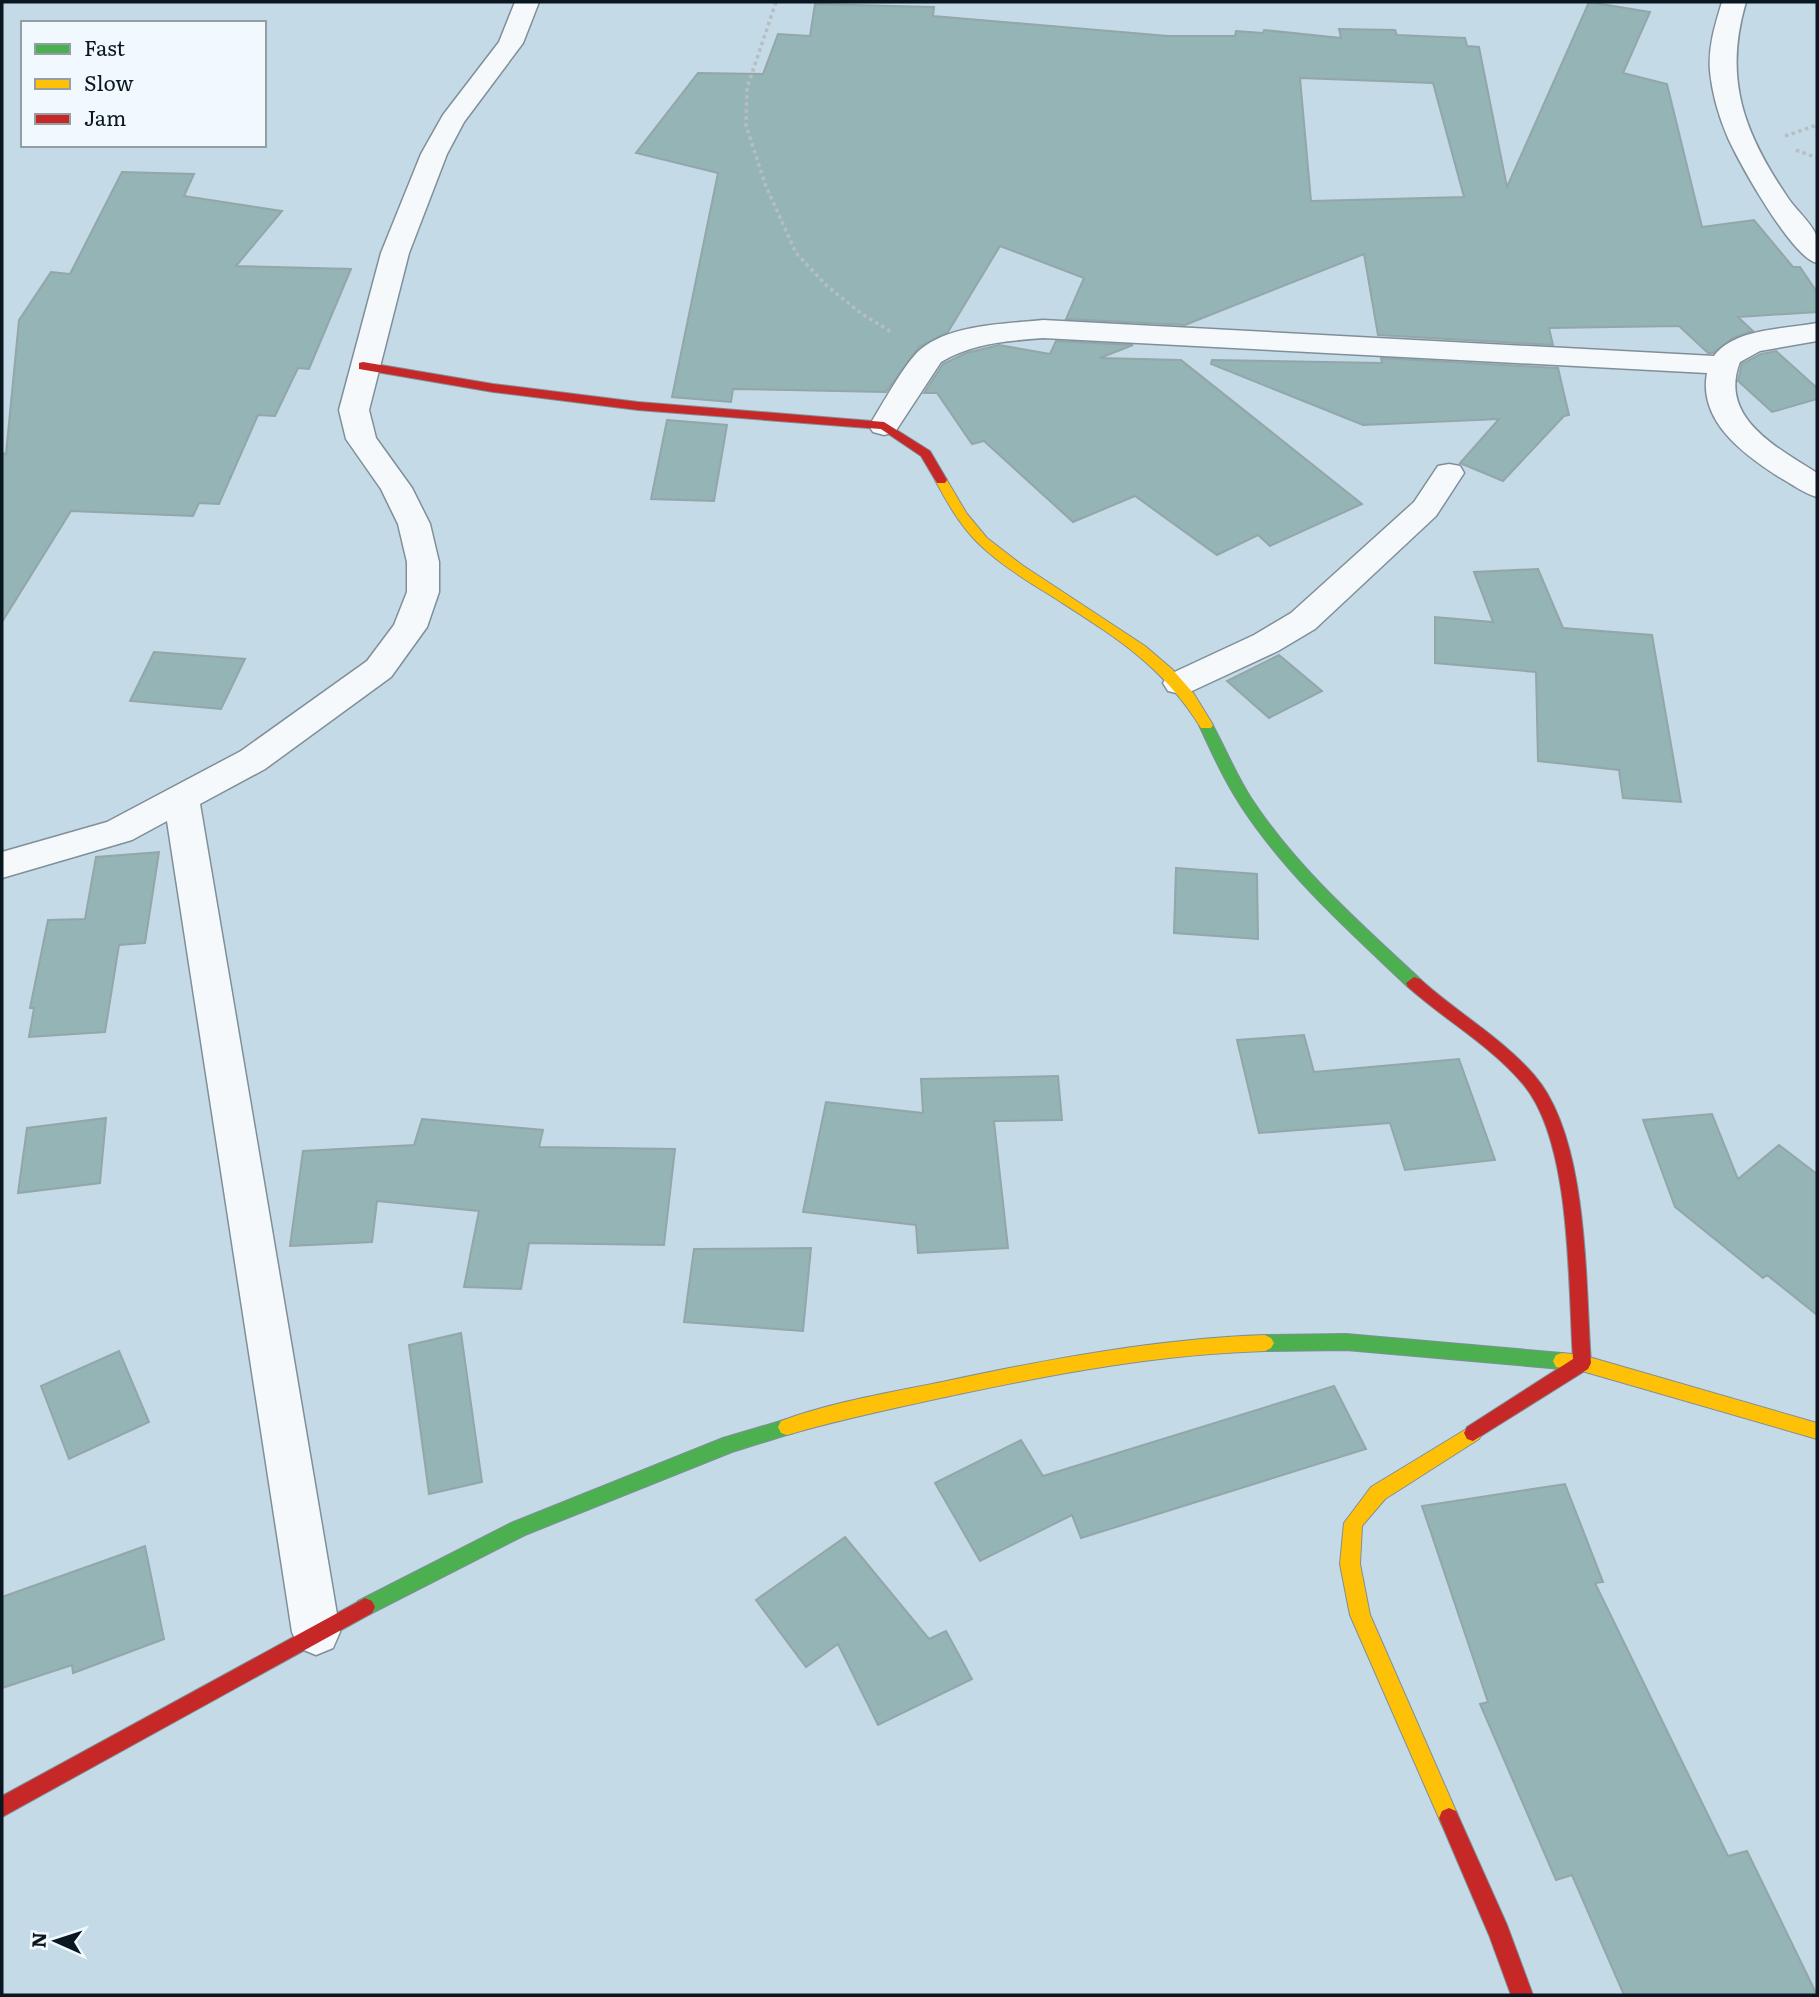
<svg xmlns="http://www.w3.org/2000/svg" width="1819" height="1997" viewBox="0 0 1819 1997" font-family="Literata,serif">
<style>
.building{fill:#94b4b5;stroke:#93a6a9;stroke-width:2;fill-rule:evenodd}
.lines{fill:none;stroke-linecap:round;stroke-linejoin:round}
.street-casing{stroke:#7f8f99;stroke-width:3}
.fast-casing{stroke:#7f8f99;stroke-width:2}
.slow-casing{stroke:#7f8f99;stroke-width:2}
.jam-casing{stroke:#7f8f99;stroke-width:2}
.path{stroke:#b7bec3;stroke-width:3.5;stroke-dasharray:3.5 3.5;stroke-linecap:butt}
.street{fill:#f6f9fb;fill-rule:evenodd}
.fast{fill:#4caf50;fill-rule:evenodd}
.slow{fill:#ffc107;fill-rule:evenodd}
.jam{fill:#c62828;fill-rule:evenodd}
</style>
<rect width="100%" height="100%" fill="#c5dae7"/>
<path class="building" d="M1589,2L1650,12L1623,73L1667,84L1702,227L1754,220L1793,267H1800L1817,292V312L1738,317L1753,331L1733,338L1713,353H1708L1679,326L1549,328L1553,345L1378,335L1364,254L1185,325L1066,319L1084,278L1000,246L948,332L919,347L886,392L733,389L731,402L672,397L718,173L636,153L698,73L763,74L778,34L810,36L815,4L934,7L933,16L1168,36H1235L1236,31L1263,33L1264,30L1341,38L1339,29L1395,30L1397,35L1465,38L1467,46L1479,47L1507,187ZM1300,78L1433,83L1464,197L1311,201Z
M122,172L194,174L184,196L282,211L236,266L351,269L309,369L298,368L275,416L258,415L219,504L199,503L193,516L71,511L2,622V453L6,454L19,320L51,272L70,274Z
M1056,341L1133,345L1100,358L1181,360L1362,504L1270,546L1258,535L1217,555L1135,496L1073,522L984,441L972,444L937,393H924L943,364L966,353L999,345L1050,354Z
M1776,351L1817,388V399L1772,412L1738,381L1742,364L1761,354Z
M1381,358L1558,368L1569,415L1564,416L1503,481L1460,463L1499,419L1363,425L1211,364L1212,360L1382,363Z
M667,420L727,425L714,501L651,499Z
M1538,569L1563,628L1652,635L1681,802L1623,798L1619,770L1538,761L1536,672L1435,663V617L1493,622L1474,572Z
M154,652L245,659L221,709L130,701Z
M1279,655L1322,691L1269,718L1227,681Z
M159,852L145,943L119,945L105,1032L29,1037L34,1008H30L48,920L85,919L96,857Z
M1176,868L1257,874L1258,939L1174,933Z
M1304,1035L1314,1072L1459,1059L1495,1160L1405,1170L1390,1123L1259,1133L1237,1040Z
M1058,1076L1062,1120L994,1121L1008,1248L918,1253L916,1225L803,1212L826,1102L923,1113L921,1079Z
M1712,1114L1738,1179L1779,1145L1817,1174V1315L1767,1275L1763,1278L1675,1207L1643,1120Z
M106,1118L100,1183L18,1193L27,1128Z
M422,1119L543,1130L539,1147L675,1149L664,1245L529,1243L521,1289L464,1287L479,1211L377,1201L372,1242L290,1246L303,1151L414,1145Z
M811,1248L803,1331L684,1322L694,1249Z
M461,1333L482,1482L429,1494L409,1345Z
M119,1351L149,1422L69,1459L41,1386Z
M1334,1386L1366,1449L1081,1538L1072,1515L980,1561L935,1483L1021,1440L1043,1476Z
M1565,1484L1603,1582L1595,1583L1728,1856L1747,1851L1817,1995H1624L1572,1875L1556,1880L1480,1704L1488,1702L1422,1506Z
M845,1537L929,1639L946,1631L972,1679L878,1725L838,1644L806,1667L756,1600Z
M145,1546L164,1639L73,1673L72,1665L2,1688V1597Z"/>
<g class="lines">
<g class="street-casing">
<path id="street" d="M515,2H539L523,43L464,122L447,154L409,253L369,410L376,438L412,488L430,524L439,562V592L427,627L391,677L265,769L200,804L340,1632L333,1648L316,1655L299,1648L292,1632L167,821L132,840L2,878V852L107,822L241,751L367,661L394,625L407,592V562L398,524L381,489L346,439L339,410L381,253L421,154L443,115L499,42Z
M1722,2H1746C1723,79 1744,133 1788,198C1796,210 1812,223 1817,237C1819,243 1817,256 1817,263C1792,258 1740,164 1728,138C1719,117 1712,93 1710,71C1708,47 1715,25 1722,2Z
M1043,320L1714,356C1734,328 1786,329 1817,323V341L1760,351L1740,362C1718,418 1778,448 1817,473V497C1803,493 1792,484 1779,477C1743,454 1698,421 1707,373L1043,338C1007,341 972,343 941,362L895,432L884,435L873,432L869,426C881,407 905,362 921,349C952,324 1005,324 1043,320Z
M1449,464L1460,466L1464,473L1436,516L1315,629L1278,651L1192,691L1180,694L1168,691L1163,683L1168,675L1254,635L1291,613L1414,502L1438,466Z"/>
</g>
<g class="fast-casing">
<path id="fast" d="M1206,720L1211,722C1225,747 1235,773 1251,798C1296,867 1360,923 1420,979L1422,983L1420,987H1408C1349,931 1286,875 1241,806C1224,780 1212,753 1199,725Z
M1346,1334L1562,1353L1568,1355L1571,1361L1568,1367L1562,1369L1346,1350L1265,1351L1259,1348L1256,1343L1259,1338L1265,1335Z
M787,1419L793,1421L796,1427L793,1433L732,1452L525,1535L372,1613L365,1616L358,1613L355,1607L358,1601L511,1523L723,1438Z"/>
</g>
<g class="slow-casing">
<path id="slow" d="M941,476L945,477L967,514L987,538L1022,565L1145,646L1172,669L1194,694L1213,725L1211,728H1201C1162,664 1112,635 1050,595C1025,580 998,563 977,542C959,524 947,502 935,480Z
M1265,1335L1271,1338L1274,1343L1271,1348L1265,1351C1163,1354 1064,1372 964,1393C904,1406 845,1418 787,1435L781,1433L778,1427L781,1421C832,1402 888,1393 942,1382C1049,1359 1155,1339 1265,1335Z
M1562,1353L1582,1355L1817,1423V1439L1582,1371L1556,1367L1553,1361L1556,1355Z
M1473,1425L1479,1427L1482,1433L1479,1439L1385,1499L1362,1526L1360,1564L1370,1615L1459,1818L1456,1825L1449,1828L1442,1825L1350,1615L1340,1564L1344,1523L1371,1487Z"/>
</g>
<g class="jam-casing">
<path id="jam" d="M363,362L493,384L638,402L884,422L930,451L947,480L945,483H937L921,456L881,429L638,410L493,392L359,369V363Z
M1414,977L1420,979C1456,1012 1501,1037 1534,1075C1589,1138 1585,1281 1591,1363L1588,1369L1473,1441L1467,1439L1464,1433L1467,1427L1573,1359C1568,1284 1572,1142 1523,1084C1491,1046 1445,1020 1408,987L1406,983Z
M365,1598L372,1601L375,1607L372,1613L2,1817V1796Z
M1449,1808L1456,1811L1507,1925L1533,1995H1511L1489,1935L1439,1818L1442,1811Z"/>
</g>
<path class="path" d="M776,2L747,88L746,125L765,184L796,253L827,286L862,314L893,333
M1785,136L1817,125
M1796,150L1817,158"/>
<use href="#street" class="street"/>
<use href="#fast" class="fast"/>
<use href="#slow" class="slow"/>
<use href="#jam" class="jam"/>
</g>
<rect width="1819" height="1997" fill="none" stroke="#091720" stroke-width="7"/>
<rect x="21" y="21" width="245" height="126" fill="#f1f9fe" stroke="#949fa5" stroke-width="2"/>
<rect x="35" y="44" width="35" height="10" fill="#4caf50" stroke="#949fa5" stroke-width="2"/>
<text x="84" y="56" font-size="21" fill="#091720">Fast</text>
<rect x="35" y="79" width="35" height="10" fill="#ffc107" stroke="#949fa5" stroke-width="2"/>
<text x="84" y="91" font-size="21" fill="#091720">Slow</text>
<rect x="35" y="114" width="35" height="10" fill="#c62828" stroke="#949fa5" stroke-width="2"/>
<text x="84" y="126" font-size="21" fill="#091720">Jam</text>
<g transform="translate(56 1941) rotate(273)" stroke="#f1f9fe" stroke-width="5" paint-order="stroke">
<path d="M0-5L12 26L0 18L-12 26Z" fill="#091720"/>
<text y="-10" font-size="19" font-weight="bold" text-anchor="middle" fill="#091720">N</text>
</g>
</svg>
